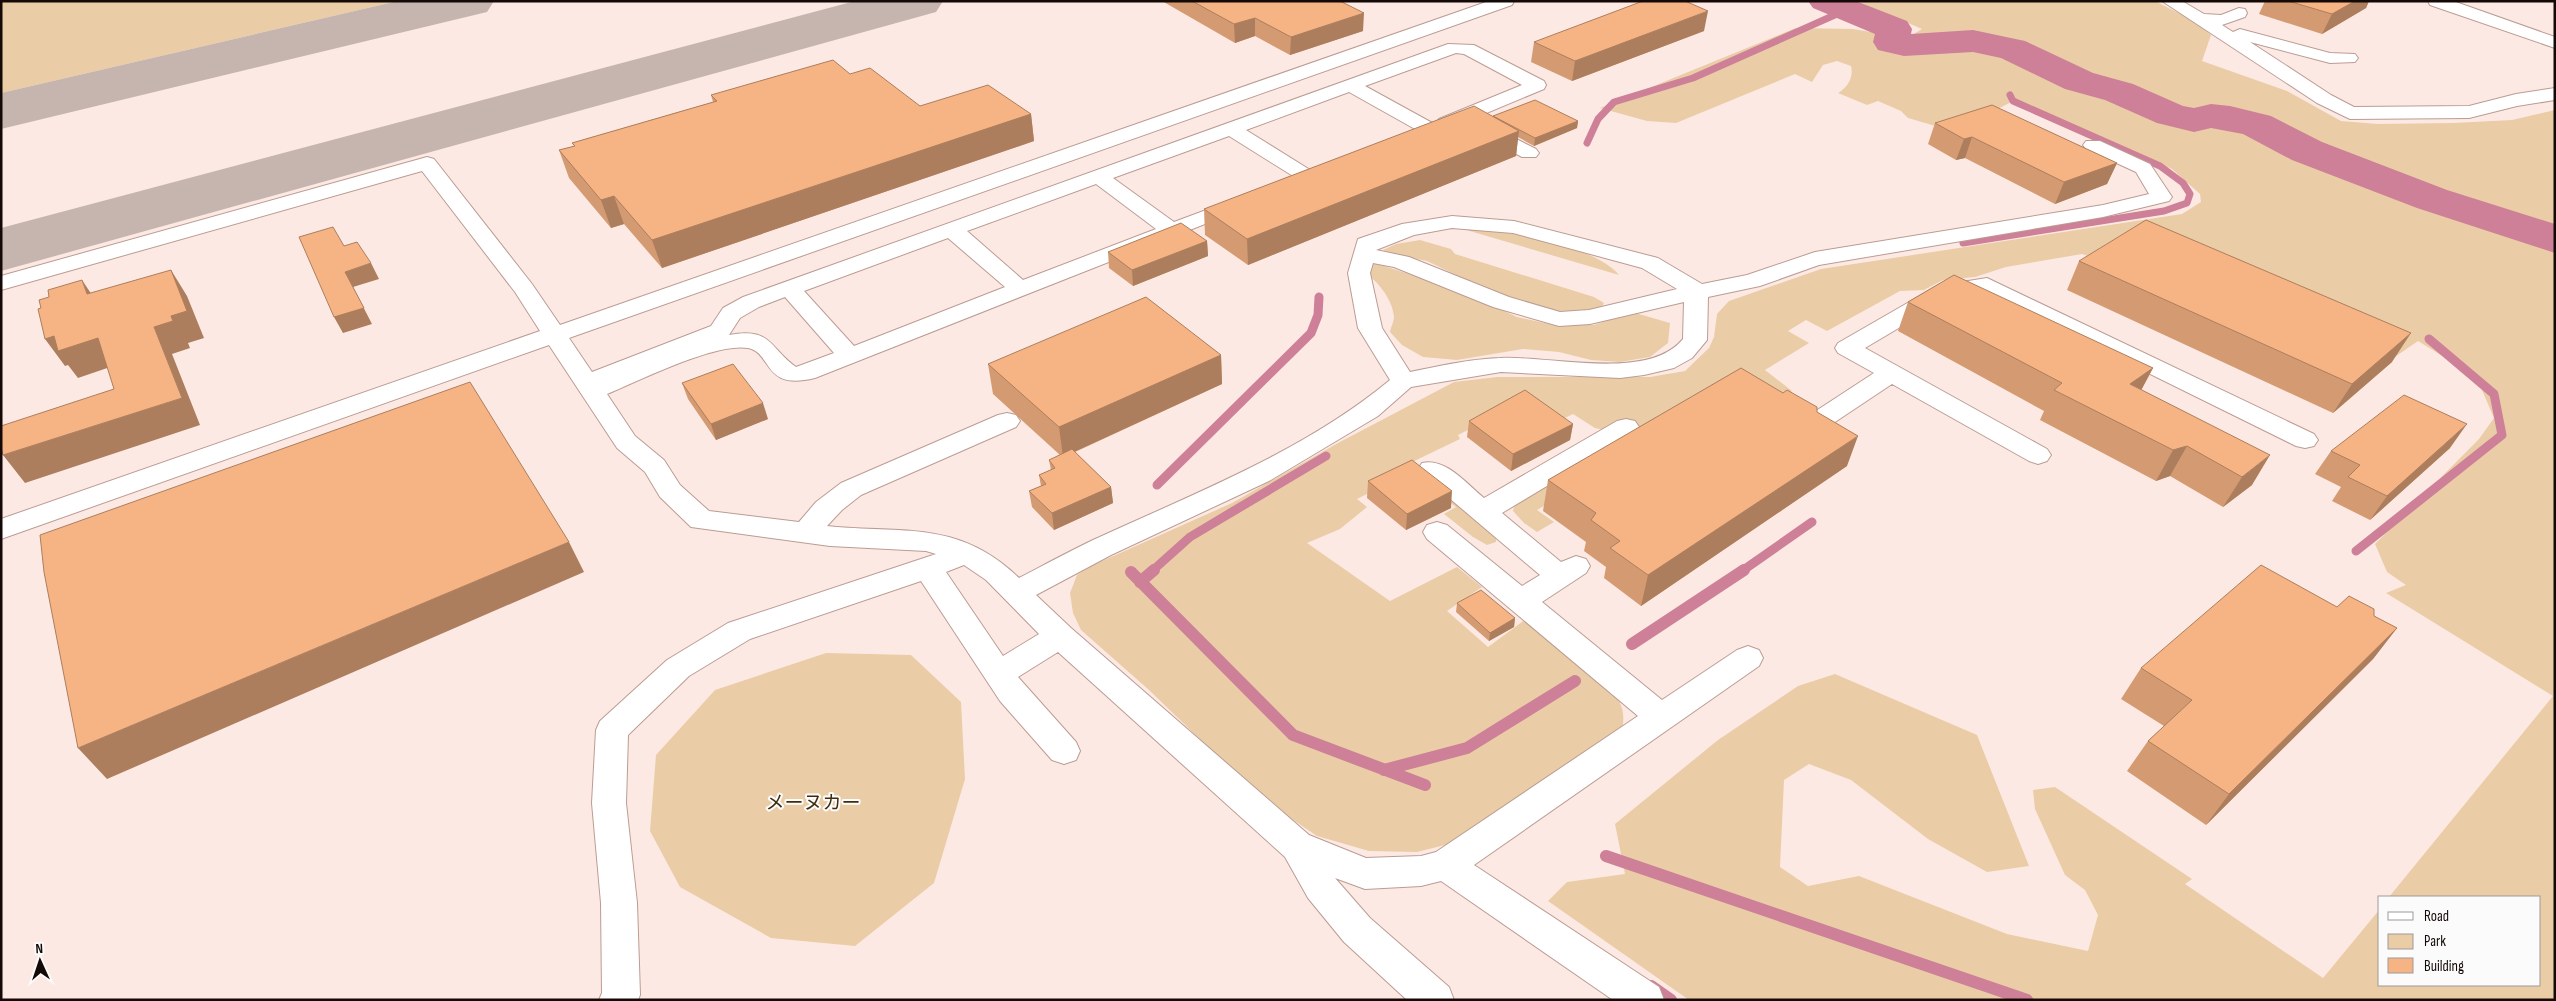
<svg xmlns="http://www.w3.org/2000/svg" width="2556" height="1001" viewBox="0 0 2556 1001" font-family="'Sofia Sans Condensed','Noto Sans JP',sans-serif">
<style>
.green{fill:#eacda6}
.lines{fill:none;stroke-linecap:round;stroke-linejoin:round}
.stream-far2{stroke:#cd8097;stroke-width:7}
.stream-far1{stroke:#cd8097;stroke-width:9}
.stream{stroke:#cd8097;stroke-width:12}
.river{fill:#cd8097;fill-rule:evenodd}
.taxiway{fill:#c6b4af;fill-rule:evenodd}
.minor-casing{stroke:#bb9c93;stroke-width:2}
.minor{fill:#fff;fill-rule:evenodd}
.wall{fill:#d49b72}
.shaded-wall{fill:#ac7e5d}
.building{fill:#f6b485;stroke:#ac7e5d}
.labels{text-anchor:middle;stroke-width:4;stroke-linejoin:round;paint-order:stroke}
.near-park-label{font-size:19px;fill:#3f2c0f;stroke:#fbfbfb}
</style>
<rect width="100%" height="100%" fill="#fde9e3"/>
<path class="green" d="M1,1H398L1,93Z
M1857,1H2155L2194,21L2211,35L2202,61L2287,91L2341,121L2378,124L2453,123L2512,120L2555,110V1000H1689L1548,901L1567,882L1625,874L1615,824L1718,740L1798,686L1835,674L1977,735L2029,866L1987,872L1928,839L1851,780L1809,764L1784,780L1780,867L1808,886L1859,876L2007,934L2088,951L2098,915L2085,890L2065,875L2035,809L2033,790L2055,787L2192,879L2185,884L2323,978L2380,909V985H2540V897H2389L2553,696L2386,593L2406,585L2387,572L2375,544L2479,439L2494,418L2479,383L2444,357L2418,341L2392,359L2082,254L2006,267L1975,277L1943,280L1924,290L1900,291L1827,331L1806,320L1788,331L1809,343L1765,370L1792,391L1787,396L1729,395L1537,510L1554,522L1537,532L1524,523L1513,511L1515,502L1639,429L1624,419L1604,430L1595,428L1573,414L1553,424L1522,403L1458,435L1460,439L1408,464L1496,535V542L1487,545L1473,537L1444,514L1456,507L1409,473L1357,499L1367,507L1340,529L1307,543L1390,601L1457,567L1482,587L1447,611L1488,647L1526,619C1549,637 1610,678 1620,703C1626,717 1623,727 1619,740L1469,839L1417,852L1369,851L1317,836L1274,807L1237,775L1149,690L1081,630L1073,613L1070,593L1077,575L1091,566L1232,503L1338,443L1454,382L1497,377H1650L1685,371L1709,348L1714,337L1717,314L1729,301L1821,269L2182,214L2201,202L2200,194L2172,169L2013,101L1973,122L1942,128L1908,118L1901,111L1878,101L1867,105L1838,93C1847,88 1854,78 1851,66L1837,61L1823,65L1812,82L1795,74L1676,123L1647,121L1600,108L1796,28L1853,29L1907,38L1922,29Z
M1463,229C1501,229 1595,245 1619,275Z
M1420,240L1451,249L1455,254L1594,297L1604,303L1601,309L1568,314L1549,310L1481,287L1427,261L1393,254L1383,250L1396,244Z
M1372,262L1464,292L1517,317L1554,325H1594L1632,312L1670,323L1668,343L1650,357L1620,362L1591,360L1559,352L1523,349L1457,360L1423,357L1402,345L1390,332C1391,327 1394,321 1394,317C1393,301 1379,282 1366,274Z
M826,653L911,655L961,702L965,779L934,883L855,946L771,938L680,887L650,831L656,755L715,690Z"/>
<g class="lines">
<path class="stream-far2" d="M1587,143L1598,119L1614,102L1693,78L1846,10
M1963,243L2164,211L2187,203L2190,194L2183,183L2160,166L2013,101L2010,95"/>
<path class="stream-far1" d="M1157,485L1311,333L1318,315L1319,297
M2356,551L2502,435L2494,394L2429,339
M1152,571L1190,537L1326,456
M1742,571L1812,522"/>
<path class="stream" d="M1131,572L1293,735L1425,785
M1140,582L1154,570
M1632,644L1744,570
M1384,770L1467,748L1575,681
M1606,856L2027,1000
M1651,986L1671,1000"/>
<path class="river" d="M1808,1H1856L1907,21L1912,29L1911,34L1973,30L2025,41L2093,73L2133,84L2183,106L2194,108L2211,104L2230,106L2271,116L2322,142L2447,190L2555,224V253L2417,208L2292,160L2243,134L2211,128L2194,132L2157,123L2105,100L2065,89L2001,58L1973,52L1904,56L1878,50L1873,42L1875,34L1813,8Z"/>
<path class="taxiway" d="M398,1H494L487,12L1,129V93Z
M855,1H943L936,12L1,271V228Z"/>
<g class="minor-casing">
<path id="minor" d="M1489,1H1514L1512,5L569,338L592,372L711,326L723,308L743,297L1448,44L1474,45L1544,81L1546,85L1544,89L1453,127H1439L1436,123L1439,119L1522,85L1464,54L1456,53L1365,86L1436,125L1439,129L1436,133H1422L1349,92L1246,130L1315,173L1318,177L1315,181L1308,183L1301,181L1229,136L1113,178L1174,222L1241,197L1248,199L1251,203L1248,207L815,378C762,391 773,353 748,348C716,342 638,381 607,394L635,436L664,460L680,485L709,511L799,522L816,502L841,483L998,415L1007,413L1016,415L1020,421L1016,427L861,495L842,510L827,526C903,534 958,519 1019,578C1044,565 1068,552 1093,540C1195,493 1303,452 1390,380L1358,328L1348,273L1358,239L1402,224L1452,216L1514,221L1658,258L1702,284L1747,275L1815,252L2103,205L2149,194L2136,172L2086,149L2083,145L2086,141H2100L2150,164L2172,197L2169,201L2103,217L1819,265L1760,286L1708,297L1707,340L1692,358L1674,368L1644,375L1620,378L1501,372L1411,387L1378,416L1269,481L1111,555L1036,595L1071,628L1309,835L1366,858L1421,856L1436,852L1638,716L1427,539L1423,532L1427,525L1437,522L1447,525L1522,586L1540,575L1422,475L1418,469L1422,463C1445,457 1467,484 1484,498L1617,421L1626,419L1635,421L1639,427L1635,433L1502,513L1561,562L1576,556L1586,559L1590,566L1586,573L1542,602L1662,700L1737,650L1748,646L1759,650L1763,658L1759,666L1474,865L1659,987L1664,1000H1613L1441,881L1421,886L1365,889L1335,878L1370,918L1449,987L1454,1000H1407L1344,942L1308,898L1285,857L1058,652L1018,677L1076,742L1080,751L1076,760L1064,764L1052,760L1000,701L921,581L750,639L689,676L628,735L626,803L637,903L640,995L638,1000H599L602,993L601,903L592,803L596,730L600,721L667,660L728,623L936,554L926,551L830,546L691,527L660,497L645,472L617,448L549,345L1,539V519L540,331L515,292L422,171L1,290V276L427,157L434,159L532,284L560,325ZM1096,184L1156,229L1023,280L967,231ZM1452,228L1513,233L1642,268L1677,289L1589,310L1560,312L1509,297L1409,257L1376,250L1414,235ZM948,238L1005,287L854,346L804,291ZM1373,263L1394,267L1493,307L1559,326L1590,324L1684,302L1683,339C1648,382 1550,355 1500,358C1470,359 1439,366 1410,372L1382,328L1370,273ZM785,297L834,353L796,367C769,348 772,327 729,335L740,318L759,307ZM964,565L986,580L1039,634L1003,656L946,572Z
M2162,1H2182L2204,14L2221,15L2239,8L2245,9L2247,13L2245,17L2222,25L2233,32L2240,29L2330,53L2355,54L2358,58L2355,62L2330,63L2250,42L2331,95L2354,107L2469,106L2516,94L2555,88V100L2517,106L2469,118L2350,119L2317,103Z
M2428,1H2453L2555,37V48L2430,5Z
M1485,123L1536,149L1539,153L1536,157H1522L1478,133L1475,129L1478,125Z
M1987,278L2314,434L2318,440L2314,446L2305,448L2296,446L1984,292L1951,297L1865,348L2047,449L2051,455L2047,461L2038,464L2029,461L1892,384L1820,432L1811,434L1802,432L1798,426L1802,420L1874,373L1838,353L1835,348L1838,343L1937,286Z"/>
</g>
<use href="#minor" class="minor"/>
</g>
<path class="wall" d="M1162,1H1340L1363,31L1290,55L1255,36L1235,43Z
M2265,1H2369L2366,8L2322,34L2259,14Z
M1704,31L1572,81L1531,62L1534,42Z
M850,74L920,106L1031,114L1034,141L662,268L624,224L611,228L569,178L559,150L574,146L572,143L713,102L711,95Z
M1493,116L1578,121L1577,128L1534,146L1518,137L1516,156L1248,265L1205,235L1204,209L1493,117Z
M1935,123L2117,163L2107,184L2055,204L1965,158L1956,160L1928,144Z
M1207,241L1208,256L1133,286L1109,268L1108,252Z
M2079,261L2392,362L2333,413L2067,290Z
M1908,302L2153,368L2141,390L2252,485L2223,507L2170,476L2156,481L2040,420L2044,411L1898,331Z
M1221,355L1222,384L1075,452L1111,487L1113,503L1054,530L1032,507L1029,491L1041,486L1039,475L1051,470L1049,460L1060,455L993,394L988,364Z
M682,383L768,419L716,440L688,399Z
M1817,412L1847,466L1641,606L1604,578L1606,567L1584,551L1586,542L1543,511L1548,480Z
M1469,421L1573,424L1570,440L1511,471L1467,437Z
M2450,448L2370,520L2332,501L2341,487L2315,474L2331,451Z
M1368,481L1451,508L1406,530L1367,498Z
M1457,603L1515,618L1514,627L1489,641L1456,612Z
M2337,607L2374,616L2397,628L2373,659L2206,825L2127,771L2148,741L2164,726L2121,699L2141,668Z"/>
<path class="shaded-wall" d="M2355,1H2369L2366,8L2322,34L2332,14Z
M1708,11L1704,31L1572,81L1575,61Z
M1364,13L1363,31L1290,55L1291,37Z
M1255,18V36L1235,43L1234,24Z
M1031,114L1034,141L662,268L652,240Z
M1578,121L1577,128L1534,146L1535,138Z
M1519,131L1516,156L1248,265L1247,239Z
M1972,137L1965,158L1956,160L1964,139Z
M2117,163L2107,184L2055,204L2064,182Z
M614,196L624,224L611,228L601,200Z
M1207,241L1208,256L1133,286L1132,270Z
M371,263L379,279L353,287L372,324L343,333L334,317L345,272Z
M171,270L187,296L204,338L188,343L190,348L172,354L200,425L25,483L3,455L182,398L154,327Z
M82,280L100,307L87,294Z
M2411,333L2392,362L2333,413L2352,384Z
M54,336L98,338L116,365L78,378L68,365L65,366L45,339Z
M1221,355L1222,384L1063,457L1059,427Z
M2153,368L2137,398L2130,384Z
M763,403L768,419L716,440L711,424Z
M1573,424L1570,440L1511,471L1513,454Z
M2467,424L2450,448L2370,520L2387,496Z
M1858,436L1847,466L1641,606L1648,575Z
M2187,446L2170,476L2156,481L2173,450Z
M2270,455L2252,485L2223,507L2242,477Z
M1111,487L1113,503L1054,530L1052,513Z
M1452,491L1451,508L1406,530L1407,514Z
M569,542L584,572L107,779L78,748Z
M1515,618L1514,627L1489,641L1490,633Z
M2397,628L2373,659L2206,825L2229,794Z"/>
<path class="building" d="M1192,1H1340L1364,13L1291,37L1255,18L1234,24Z
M1643,1H1685L1708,11L1575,61L1534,42Z
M2288,1H2355L2332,14Z
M833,60L850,74L870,68L920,106L988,85L1031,114L652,240L614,196L601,200L559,150L575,146L572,143L717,101L711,95Z
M1535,100L1578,121L1535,138L1493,116Z
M1992,105L2117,163L2064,182L1972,137L1964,139L1935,123Z
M1474,106L1519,131L1247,239L1204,209Z
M2146,220L2411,333L2352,384L2079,261Z
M1181,223L1207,241L1132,270L1108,252Z
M333,227L344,246L357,242L371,263L345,272L364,308L334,317L299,237Z
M171,270L187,311L171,316L173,321L154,327L182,398L3,455L1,448V426L114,389L98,338L58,351L54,336L45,339L38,309L41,308L39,300L49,297L48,290L82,280L87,294Z
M1954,275L2153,368L2130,384L2270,455L2242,477L2187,446L2173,450L2054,390L2062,383L1908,302Z
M1146,297L1221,355L1059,427L988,364Z
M733,364L763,403L711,424L682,383Z
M1741,368L1783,393L1787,390L1817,407V412L1858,436L1648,575L1610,548L1620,541L1591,520L1596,513L1548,480Z
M470,382L569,542L78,748L44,572L40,535Z
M1525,390L1573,424L1513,454L1469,421Z
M2404,395L2467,424L2387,496L2348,477L2360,465L2331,451Z
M1072,449L1111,487L1052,513L1029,491L1046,484L1039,475L1055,468L1049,460Z
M1412,460L1452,491L1407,514L1368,481Z
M2261,565L2337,607L2349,596L2374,609V616L2397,628L2229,794L2148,741L2192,700L2141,668Z
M1481,590L1515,618L1490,633L1457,603Z"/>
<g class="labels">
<g class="near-park-label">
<text x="813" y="809">メーヌカー</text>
</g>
</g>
<rect width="2556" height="1001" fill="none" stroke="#140907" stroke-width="5"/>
<rect x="2378" y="896" width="162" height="90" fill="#fbfbfb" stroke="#9f9a99"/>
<rect x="2388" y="912" width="25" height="8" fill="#ffffff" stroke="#9f9a99"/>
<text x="2424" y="921" font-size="15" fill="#140907">Road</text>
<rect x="2388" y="934" width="25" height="15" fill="#eacda6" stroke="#9f9a99"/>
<text x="2424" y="946" font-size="15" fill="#140907">Park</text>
<rect x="2388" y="958" width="25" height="15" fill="#f6b485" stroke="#9f9a99"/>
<text x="2424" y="971" font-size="15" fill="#140907">Building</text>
<g transform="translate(40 961) rotate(357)" stroke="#fbfbfb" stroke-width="4" paint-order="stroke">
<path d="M0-4L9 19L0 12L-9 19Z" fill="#140907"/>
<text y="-8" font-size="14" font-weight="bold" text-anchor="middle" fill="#140907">N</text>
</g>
</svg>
